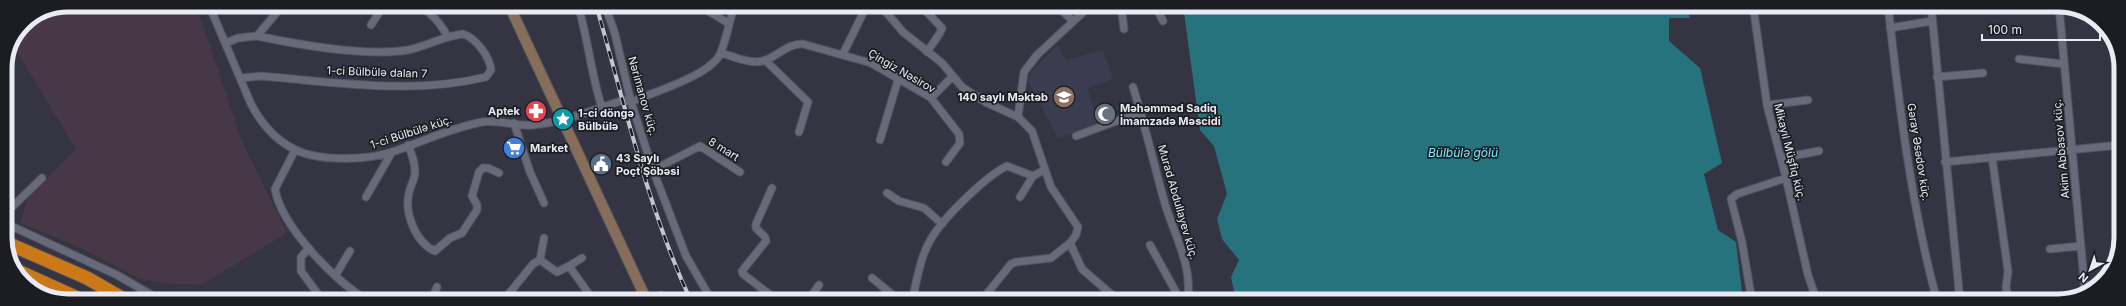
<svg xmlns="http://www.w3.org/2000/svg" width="2126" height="306" viewBox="0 0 2126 306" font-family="Inter,sans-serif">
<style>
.built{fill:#3c3c51}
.industrial{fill:#463847}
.green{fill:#4c6134}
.water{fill:#26737d}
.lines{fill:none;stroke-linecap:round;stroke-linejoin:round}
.street-casing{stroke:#52525e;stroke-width:9}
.secondary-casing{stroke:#52525e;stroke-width:12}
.highway-casing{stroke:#52525e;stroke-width:15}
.street{stroke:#686979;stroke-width:7}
.secondary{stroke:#866e5b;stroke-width:10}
.highway{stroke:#cb7916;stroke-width:13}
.rail-casing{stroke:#c4c5cf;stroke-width:4}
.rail{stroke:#1c1d23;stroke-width:2.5;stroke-dasharray:8;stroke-linecap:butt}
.labels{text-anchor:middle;stroke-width:3.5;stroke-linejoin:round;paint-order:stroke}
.street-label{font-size:11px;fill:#eaebf4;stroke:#1c1d23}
.poi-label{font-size:11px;font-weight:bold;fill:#eaebf4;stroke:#1c1d23;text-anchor:start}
.water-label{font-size:12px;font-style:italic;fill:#7bebfb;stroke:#1c1d23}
.rim{fill:none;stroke:#eaebf4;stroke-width:5}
</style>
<rect width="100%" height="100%" fill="#343443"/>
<path class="built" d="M1057,45L1066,60L1103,50L1113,79L1087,88L1099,124L1058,138L1028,81L1030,73Z"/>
<path class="industrial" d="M68,5H194L205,31L241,139L287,233L201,285L169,284L138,278L81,248L20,223L28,197L76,149L14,47L24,23Z"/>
<path class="green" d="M662,290L668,301H654L651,295Z"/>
<path class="water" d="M1183,5H1686L1690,18H1669V41L1700,68L1722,163L1704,174L1718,230L1736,242L1743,301H1236L1231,277L1239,260L1222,239L1217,219L1227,194L1214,146L1200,130Z"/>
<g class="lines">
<g class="street-casing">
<path id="street" d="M209,5L251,104C261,123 274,139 294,149C318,162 367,160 392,152C422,142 450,128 482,122C499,119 515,127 533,125C563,122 594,110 623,100L631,102C653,92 713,75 721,52C727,37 729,21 735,5
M418,5C432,13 440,23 448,37
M578,5C588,39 591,74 602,108
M605,5L615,34L631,102L653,170L686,256L712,301
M698,5L728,23
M880,5L903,32L942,63L962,87L987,103L1018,117L1032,131L1051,187L1078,227L1076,235L1070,243L1082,269L1119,301
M920,5L942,28L940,33L927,52
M1056,5L1073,21
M1121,5L1124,29
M1155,5L1163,21
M1753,5L1767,105L1786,178L1808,275L1817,301
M1888,5C1899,105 1911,204 1937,301
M1931,5L1960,301
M2059,6L2085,291
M371,25L384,5
M1890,28L1932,21
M226,43L238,38L257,36L283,5
M721,53C735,57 749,64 763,61C777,57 788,43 803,44L871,63L923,93L931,98L959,134L960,143L946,162
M843,54L867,5
M2019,59L2063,64
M765,60L808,102L799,132
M1937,77L1983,73
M240,78L261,76C335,82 413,95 486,77L491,70C490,57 476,38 463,34C444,36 427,46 408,50C365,57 300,45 257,36
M1133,87C1145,125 1154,165 1165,204C1174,234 1194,269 1187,301
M931,98L953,76
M1767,105L1808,100
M1018,117L1024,72L1037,55L1091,5
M514,123L530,172L544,203
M1076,136L1141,112
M880,140L898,80
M408,145C412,154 415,163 415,172C415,180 410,186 409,193C404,213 416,243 435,251L450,238L462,233L477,210V205L472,196L479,172L483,168H488L499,173
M295,150L275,189C281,226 337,284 369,301
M1992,157L2008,271L2006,287L2008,299
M1781,158L1819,151
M1945,162L2120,145
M653,170L700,146L740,172
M772,188L756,224V228L765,237L766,241L742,271L743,274L778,301
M887,193L899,201L924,208L942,224
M366,197L392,152
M1020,197L1033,176
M10,209L42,178
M7,224L117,275L162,301
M1150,245L1177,294L1184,301
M309,248L301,257V271L323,301
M2050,249L2081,246
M540,260L544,238
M569,266L582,258
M335,276L350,251
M872,278L900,301
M431,301L437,287
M503,301L533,264L540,260L557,272L569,266L594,301
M808,301L819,285
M912,301C917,280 920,257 931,239C943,218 986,176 1007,166L1033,176L1044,170
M981,301L1011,264L1016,262L1051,258L1070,243
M1752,301L1742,242L1731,199L1737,194L1786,178"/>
</g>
<g class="secondary-casing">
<path id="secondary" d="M509,5L647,301"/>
</g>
<g class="highway-casing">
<path id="highway" d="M7,243L87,278L127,301
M18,271L82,300"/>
</g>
<use href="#street" class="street"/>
<use href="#secondary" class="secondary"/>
<use href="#highway" class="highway"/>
<g class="rail-casing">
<path id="rail" d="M596,5C625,104 647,207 691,301"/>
</g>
<use href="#rail" class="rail"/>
</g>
<defs>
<g id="school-disc" transform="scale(1.15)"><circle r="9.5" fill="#8d6e63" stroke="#1c1d23"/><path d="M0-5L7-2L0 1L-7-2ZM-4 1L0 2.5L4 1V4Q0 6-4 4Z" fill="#fff"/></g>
<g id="pharmacy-disc" transform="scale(1.15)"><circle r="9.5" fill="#e0444e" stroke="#1c1d23"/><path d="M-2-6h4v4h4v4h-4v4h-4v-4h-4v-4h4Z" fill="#fff"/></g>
<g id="mosque-disc" transform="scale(1.15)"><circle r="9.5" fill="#6b7280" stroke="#1c1d23"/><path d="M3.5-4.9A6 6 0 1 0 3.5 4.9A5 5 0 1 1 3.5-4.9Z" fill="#fff"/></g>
<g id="sight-disc" transform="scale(1.15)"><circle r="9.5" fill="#0f9aa8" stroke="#1c1d23"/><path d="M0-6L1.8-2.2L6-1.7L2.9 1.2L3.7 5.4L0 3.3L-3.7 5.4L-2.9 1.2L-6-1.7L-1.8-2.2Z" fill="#fff"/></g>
<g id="supermarket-disc" transform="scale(1.15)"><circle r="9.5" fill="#3f7fe0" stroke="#1c1d23"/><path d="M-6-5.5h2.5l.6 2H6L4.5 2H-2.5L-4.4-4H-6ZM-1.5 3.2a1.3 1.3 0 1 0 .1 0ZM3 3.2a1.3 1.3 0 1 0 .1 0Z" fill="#fff"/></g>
<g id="civic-disc" transform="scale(1.15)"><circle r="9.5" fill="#5c6f8a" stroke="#1c1d23"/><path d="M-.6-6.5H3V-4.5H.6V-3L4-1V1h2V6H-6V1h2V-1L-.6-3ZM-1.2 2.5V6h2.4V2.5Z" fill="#fff"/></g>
</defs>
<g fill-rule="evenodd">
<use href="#school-disc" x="1064" y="97"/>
<use href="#pharmacy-disc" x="536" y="111"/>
<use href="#mosque-disc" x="1105" y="114"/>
<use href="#sight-disc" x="563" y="119"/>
<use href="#supermarket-disc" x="514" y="148"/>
<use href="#civic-disc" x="601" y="164"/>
</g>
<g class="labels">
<g class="street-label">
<text transform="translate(902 71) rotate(30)" y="4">Çingiz Nəsirov</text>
<text transform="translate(377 72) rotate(2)" y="4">1-ci Bülbülə dalan 7</text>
<text transform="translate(643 96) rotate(74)" y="4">Nərimanov küç.</text>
<text transform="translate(411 132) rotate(-18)" y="4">1-ci Bülbülə küç.</text>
<text transform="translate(724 149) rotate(32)" y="4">8 mart</text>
<text transform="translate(2061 149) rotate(-95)" y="4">Akim Abbasov küç.</text>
<text transform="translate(1790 152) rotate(76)" y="4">Mikayıl Müşfiq küç.</text>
<text transform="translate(1919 152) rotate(81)" y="4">Gəray Əsədov küç.</text>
<text transform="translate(1178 202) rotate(74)" y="4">Murad Abdullayev küç.</text>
</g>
<g class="poi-label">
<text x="1048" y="101" text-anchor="end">140 saylı Məktəb</text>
<text x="1120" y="112">Məhəmməd Sadiq<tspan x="1120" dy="13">İmamzadə Məscidi</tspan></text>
<text x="520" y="115" text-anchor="end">Aptek</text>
<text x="578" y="117">1-ci döngə<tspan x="578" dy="13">Bülbülə</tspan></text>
<text x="530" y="152">Market</text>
<text x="616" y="162">43 Saylı<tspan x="616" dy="13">Poçt Şöbəsi</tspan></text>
</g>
<g class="water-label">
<text x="1463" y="157">Bülbülə gölü</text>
</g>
</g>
<path d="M0 0H2126V306H0ZM68 12H2058A56 56 0 0 1 2114 68V238A56 56 0 0 1 2058 294H68A56 56 0 0 1 12 238V68A56 56 0 0 1 68 12Z" fill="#1c1d23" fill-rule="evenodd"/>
<path class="rim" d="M68 12H2058A56 56 0 0 1 2114 68V238A56 56 0 0 1 2058 294H68A56 56 0 0 1 12 238V68A56 56 0 0 1 68 12Z"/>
<g transform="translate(2090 270) rotate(220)" stroke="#1c1d23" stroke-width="3" paint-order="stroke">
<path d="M0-3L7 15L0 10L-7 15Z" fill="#eaebf4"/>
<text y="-6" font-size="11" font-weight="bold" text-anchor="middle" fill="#eaebf4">N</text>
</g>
<path d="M1982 34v6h118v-6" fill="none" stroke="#eaebf4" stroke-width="2"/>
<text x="1988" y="34" font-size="12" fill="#eaebf4" stroke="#1c1d23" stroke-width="3" paint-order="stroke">100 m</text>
</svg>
